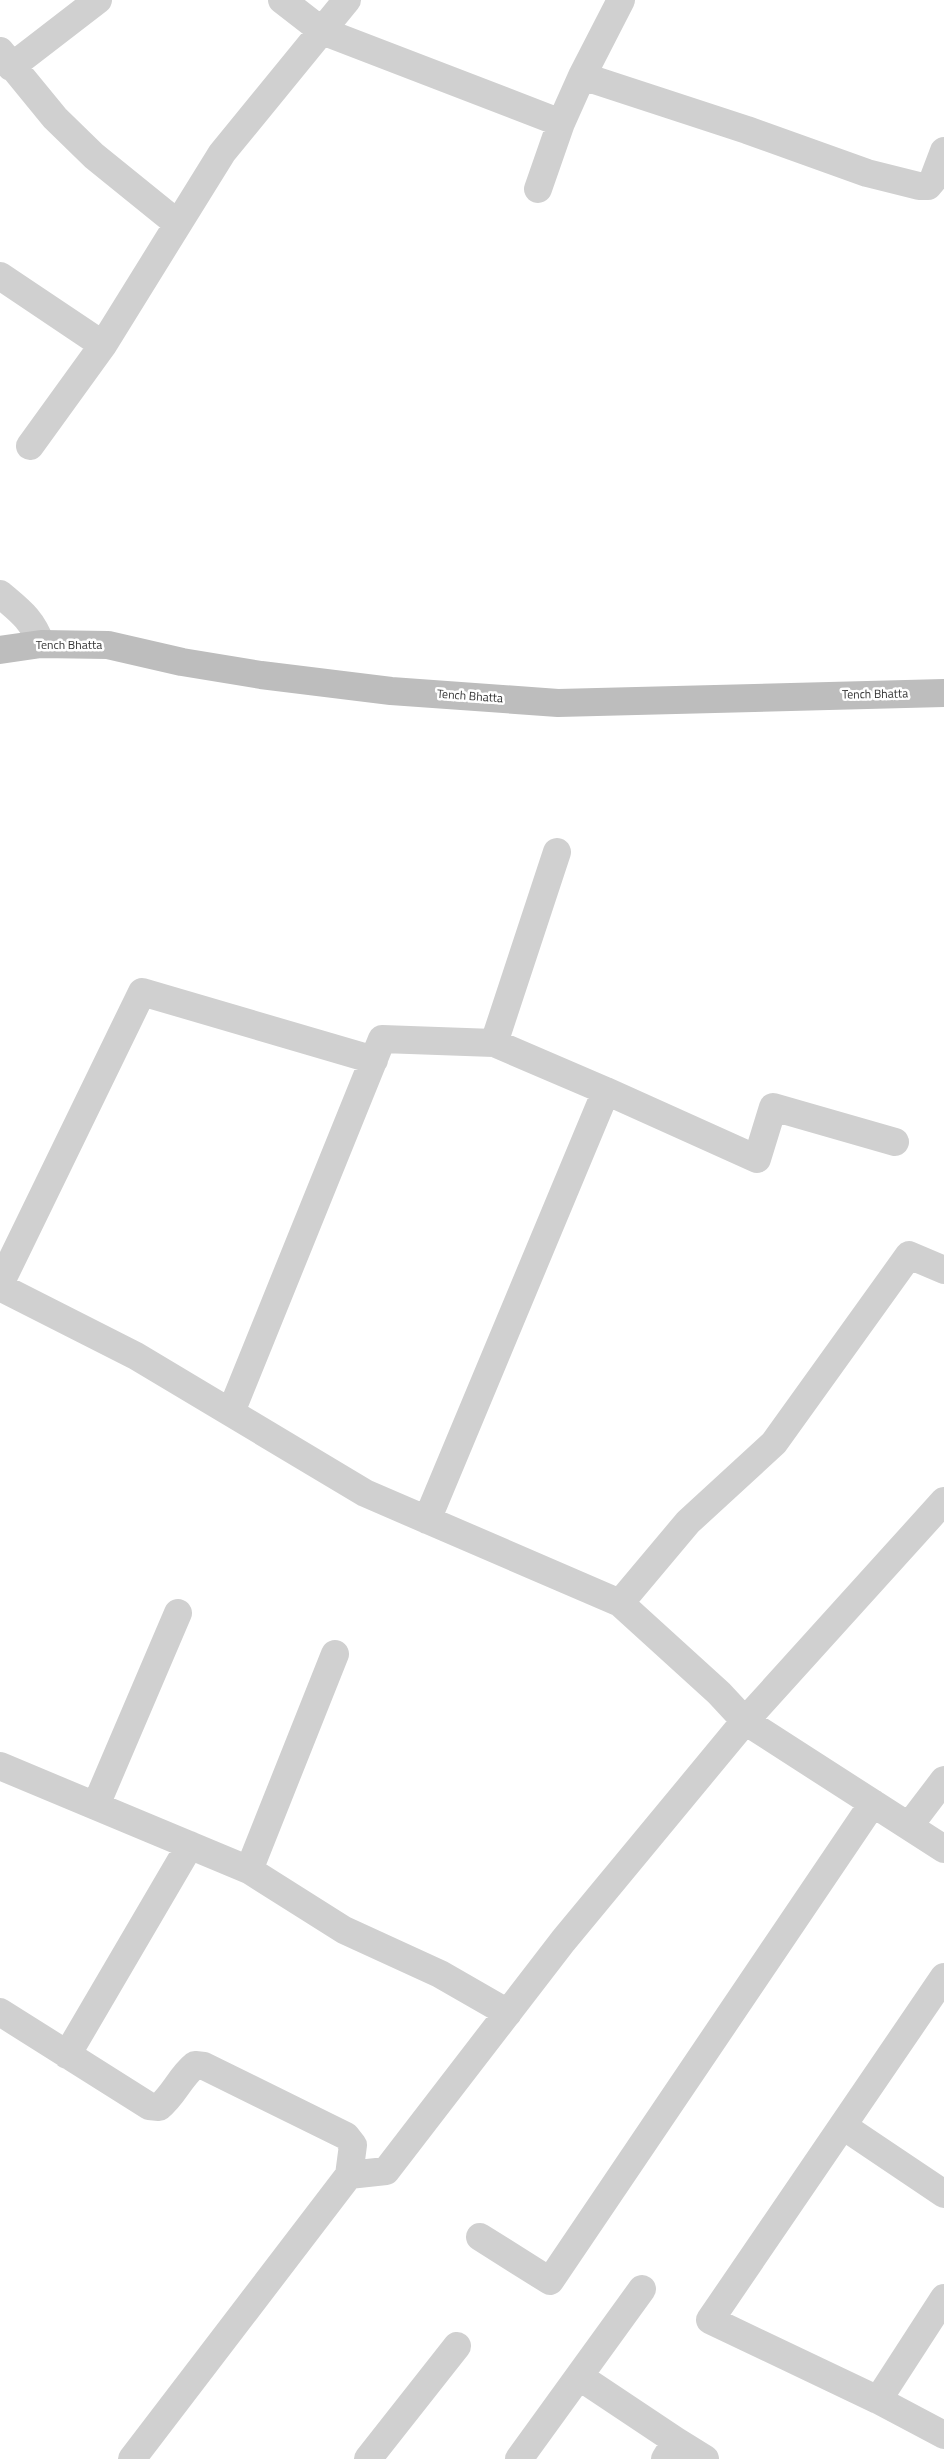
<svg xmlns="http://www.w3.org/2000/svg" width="944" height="2459" viewBox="0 0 944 2459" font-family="'Titillium Web',sans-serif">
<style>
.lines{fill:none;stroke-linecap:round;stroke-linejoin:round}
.minor{stroke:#d0d0d0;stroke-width:28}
.secondary{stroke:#bdbdbd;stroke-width:28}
.labels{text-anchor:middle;stroke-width:5;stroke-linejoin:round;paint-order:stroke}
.street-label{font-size:12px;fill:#333;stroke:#fff}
</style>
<rect width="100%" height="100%" fill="#fff"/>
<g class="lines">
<path class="minor" d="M282,0L322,31L561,123
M0,51L55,118L94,156L178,224
M11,67L98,0
M582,76L747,130L867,173L919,186H928L933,180L944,151
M538,189L561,123L582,76L621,0
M0,276L103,345
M30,446L103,345L222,153L347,0
M0,594C20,611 32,619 41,644
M494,1043L557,852
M0,1284L142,992L374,1060
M0,1287L136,1356L365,1493L620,1603L719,1693L745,1721L944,1849
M231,1412L382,1039L494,1043L606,1091
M427,1520L606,1091L757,1159L773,1107L895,1142
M620,1603L688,1522L774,1443L909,1255L944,1270
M0,1766L249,1870L344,1930L440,1974L508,2013
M96,1805L178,1613
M909,1826L944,1780
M249,1870L335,1654
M944,1977L710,2320L878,2400L944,2435
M0,2012L149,2106L159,2107C174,2095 180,2077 195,2065L204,2066L346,2136L353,2145L349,2175
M67,2055L190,1845
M843,2126L944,2194
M480,2237L550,2281L873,1803
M580,2377L676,2441
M878,2400L944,2298
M132,2459L349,2175L386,2171L563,1941L745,1721L944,1501
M368,2459L457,2346
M519,2459L642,2289
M665,2459L676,2441L705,2459"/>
<path class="secondary" d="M0,650L41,644L108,645L182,662L261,675L391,691L558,703L944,693"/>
</g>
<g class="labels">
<g class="street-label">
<text x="69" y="649">Tench Bhatta</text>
<text transform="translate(875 694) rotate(-1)" y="4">Tench Bhatta</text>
<text transform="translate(470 696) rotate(4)" y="4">Tench Bhatta</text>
</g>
</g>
</svg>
